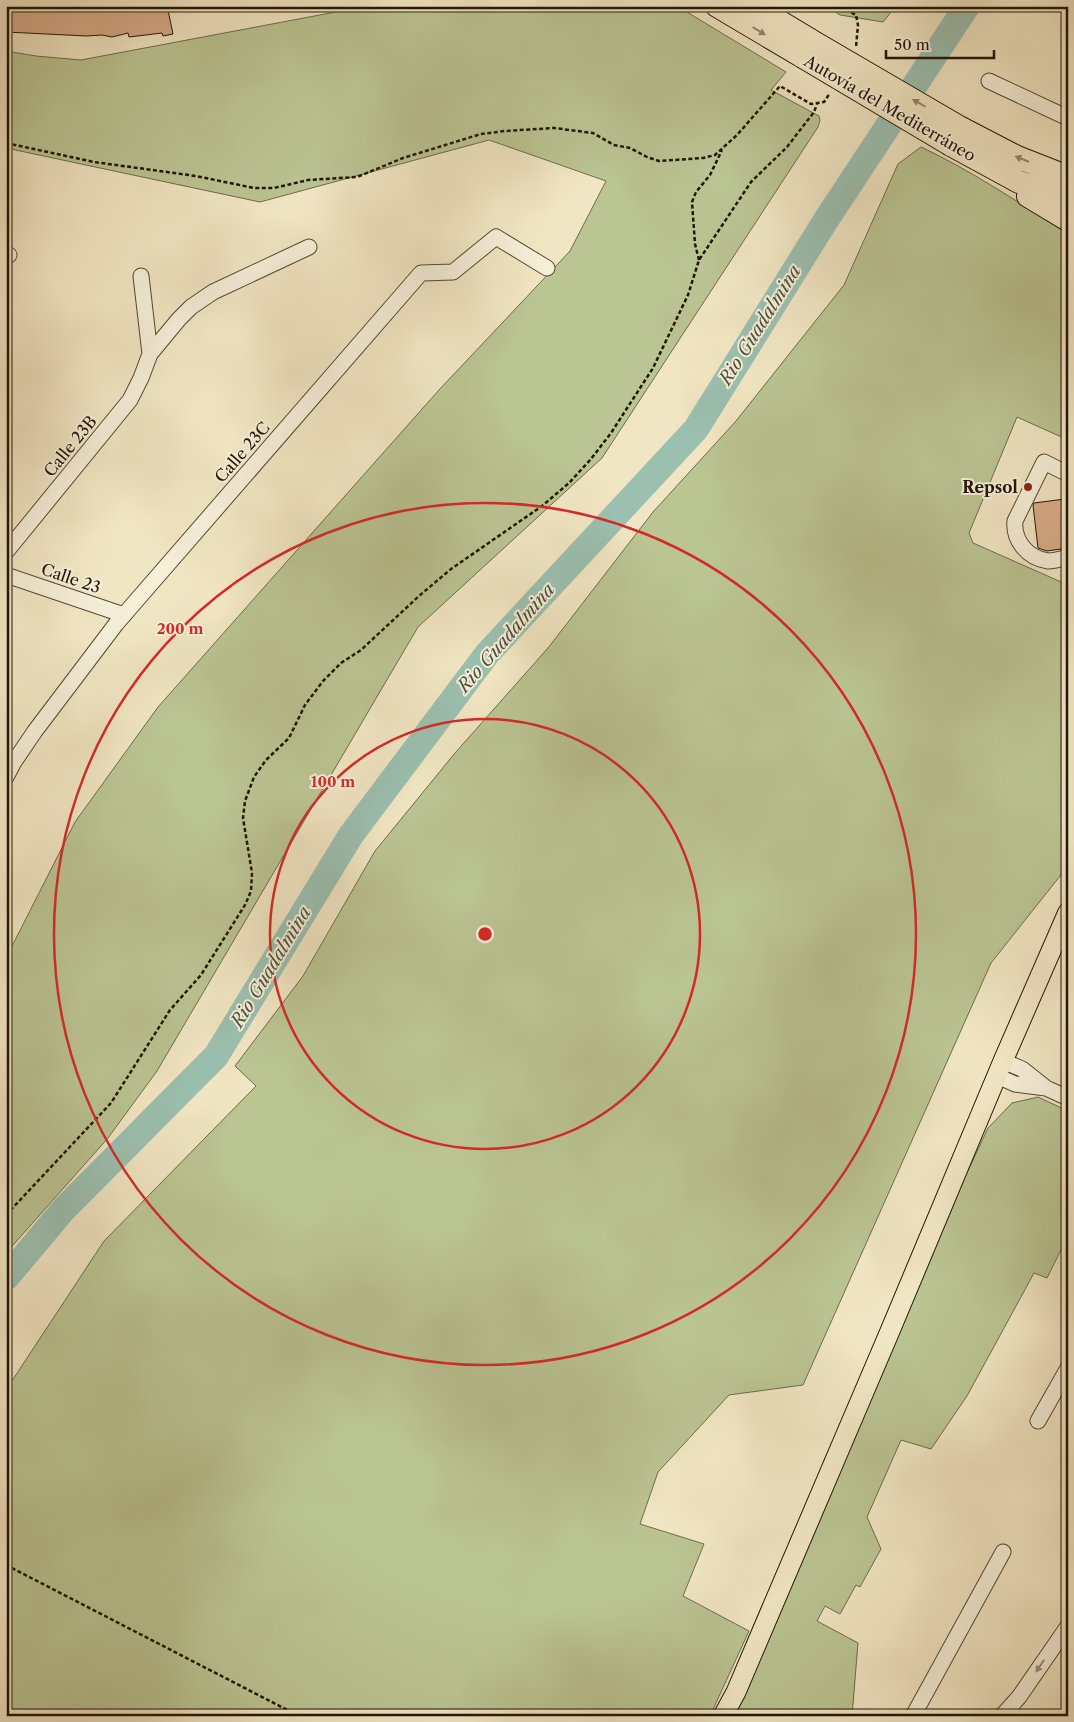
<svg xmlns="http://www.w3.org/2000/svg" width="1074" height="1722" viewBox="0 0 1074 1722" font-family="'Libre Caslon Text',serif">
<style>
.green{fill:#bbc493;stroke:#6e6c4c}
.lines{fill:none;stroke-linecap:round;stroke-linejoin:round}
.river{stroke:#9bc0b0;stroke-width:26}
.building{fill:#d9ac8a;stroke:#211506}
.minor-casing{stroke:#554935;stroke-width:17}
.major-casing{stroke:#211506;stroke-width:21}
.highway-casing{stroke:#211506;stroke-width:24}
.path{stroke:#211506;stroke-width:2.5;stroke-dasharray:4 2.5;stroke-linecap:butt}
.minor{stroke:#f6efd8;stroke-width:15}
.major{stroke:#f1e6c3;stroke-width:19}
.highway{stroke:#f1e6c3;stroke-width:22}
.highway-bridge-casing{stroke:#211506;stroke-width:24;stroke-linecap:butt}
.highway-bridge{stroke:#f1e6c3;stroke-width:22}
.oneway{fill:#93886e}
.oneway2{fill:#968d7a}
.ring{fill:none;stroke:#d62828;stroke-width:2.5}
.poi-dot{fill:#8f2418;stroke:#f6efd8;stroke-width:2}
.labels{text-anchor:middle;stroke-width:4;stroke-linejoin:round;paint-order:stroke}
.street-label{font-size:16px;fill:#211506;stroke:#f6efd8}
.poi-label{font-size:16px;font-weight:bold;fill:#211506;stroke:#f6efd8;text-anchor:end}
.water-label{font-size:18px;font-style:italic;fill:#4c5142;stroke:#f6efd8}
.centre{fill:#d62828;stroke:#f6efd8;stroke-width:2.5}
.ring-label{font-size:15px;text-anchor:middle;font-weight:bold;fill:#d62828;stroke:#f6efd8;stroke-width:4;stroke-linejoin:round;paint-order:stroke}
</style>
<rect width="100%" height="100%" fill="#f1e6c3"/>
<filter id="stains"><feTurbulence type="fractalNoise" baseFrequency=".004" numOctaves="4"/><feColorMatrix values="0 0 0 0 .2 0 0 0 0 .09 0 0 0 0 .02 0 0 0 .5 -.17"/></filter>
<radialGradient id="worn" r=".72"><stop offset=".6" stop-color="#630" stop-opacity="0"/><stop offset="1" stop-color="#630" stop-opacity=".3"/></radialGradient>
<path class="green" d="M355,6H677L786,72L771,90L819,116L820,120L818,127L602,458L418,627L157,1071L108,1138L6,1253V958L75,822L158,707L438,391L570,251L606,181L489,140L260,202L6,148V51L36,56L81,60L341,11Z
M826,6H896L883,22L840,15Z
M921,147C970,170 1015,200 1060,229L1068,236V440L1017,417L969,533L973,543L1068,585V866L991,963L803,1385L729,1395L658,1472L640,1524L704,1544L683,1596L749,1631L710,1716H6V1390L104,1241L256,1086L235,1066L303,976L375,851L455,753L548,648L653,512L736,421L844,285L898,164Z
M1038,1097L1068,1111V1253L1061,1250L1047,1278L1034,1273L967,1396L931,1449L901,1440L867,1517L881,1549L860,1587L856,1585L840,1614L825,1606L817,1621L858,1643L852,1716H730L966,1175L988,1128L1012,1103Z"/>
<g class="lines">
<path class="river" d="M6,1278L64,1209L216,1056L351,835L487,654L696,429L826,220L967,6"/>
</g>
<path class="building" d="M6,6H158L159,11L168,10L173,34L163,36L162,33L129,37L128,33L112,37L102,35L87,36L6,32Z
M1065,499L1068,518V548L1047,551L1038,548L1033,505L1034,503Z"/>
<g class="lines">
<g class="minor-casing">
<path id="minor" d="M989,81L1068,118
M6,253L9,255
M150,354L179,319L191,307L213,292L309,247
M1068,474L1044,462L1015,521C1013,540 1027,558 1048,561C1055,561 1061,559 1068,557
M6,552L130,400L141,378L150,354L141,276
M6,575L124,615
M6,777L14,762L35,731L116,624L421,273L453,272L496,237L547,268
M1003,1061L1022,1069L1046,1088L1068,1098
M997,1076L1015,1084L1046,1088
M1038,1421L1068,1368
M913,1716L1003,1552
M1002,1716L1019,1697L1068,1626"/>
</g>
<g class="major-casing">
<path id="major" d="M723,1716L736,1692L890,1331L1003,1061L1068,912"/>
</g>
<g class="highway-casing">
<path id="highway" d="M717,6L803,57
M754,6L812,41
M961,128L1017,157L1068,177
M951,145L1019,182L1068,199
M1028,196L1068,220"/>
</g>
<path class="path" d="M840,6L856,15L858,25L856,47
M6,143L94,162L196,176L254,188H274L308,180L357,177L403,158L481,134L505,131L554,128L593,133L614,145L630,148L647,157L659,161L703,158L715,155L737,135L780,86L811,104L824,102L830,93
M699,260L695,244L692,202L696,192L710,175L722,150
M6,1215L111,1103L170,1010L201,975L245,905L251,891L252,873L243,818L245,801L254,777L266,760L289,738L305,705L323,681L341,663L361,650L419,596L451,569L542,506L569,483L591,459L611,433L653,368L688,295L699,260L751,182L787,147L814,112L817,104
M6,1565L299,1716"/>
<use href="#minor" class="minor"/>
<use href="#major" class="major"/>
<use href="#highway" class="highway"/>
<g class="highway-bridge-casing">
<path id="highway-bridge" d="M812,41L961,128
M803,57L951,145"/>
</g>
<use href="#highway-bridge" class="highway-bridge"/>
</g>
<defs><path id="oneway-solid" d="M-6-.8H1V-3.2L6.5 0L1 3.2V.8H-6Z" transform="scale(1.25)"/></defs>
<g class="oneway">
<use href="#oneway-solid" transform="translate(759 31) rotate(31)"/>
<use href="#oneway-solid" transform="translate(919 103) rotate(-150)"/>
<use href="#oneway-solid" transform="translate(1022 159) rotate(-158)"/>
</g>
<use class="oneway2" href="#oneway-solid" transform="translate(1040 1666) rotate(124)"/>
<g class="ring">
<circle cx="485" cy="934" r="215"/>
<circle cx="485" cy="934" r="431"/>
</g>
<circle class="poi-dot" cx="1028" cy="487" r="5"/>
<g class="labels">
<g class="street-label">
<text transform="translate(890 108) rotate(30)" y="6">Autovía del Mediterráneo</text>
<text transform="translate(70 446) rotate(-51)" y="6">Calle 23B</text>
<text transform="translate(242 452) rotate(-49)" y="6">Calle 23C</text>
<text transform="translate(71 578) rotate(19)" y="6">Calle 23</text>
</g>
<g class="poi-label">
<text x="1018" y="493">Repsol</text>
</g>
<g class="water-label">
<text transform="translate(760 325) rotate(-58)" y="6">Rio Guadalmina</text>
<text transform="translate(506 638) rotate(-49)" y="6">Rio Guadalmina</text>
<text transform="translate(271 967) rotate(-59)" y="6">Rio Guadalmina</text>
</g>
</g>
<circle cx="485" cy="934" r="8" class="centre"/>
<g class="ring-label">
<text x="180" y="634">200 m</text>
<text x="333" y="787">100 m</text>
</g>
<rect width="1074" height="1722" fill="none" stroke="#f1e6c3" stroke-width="25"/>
<rect x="8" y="8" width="1059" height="1707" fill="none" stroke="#211506" stroke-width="2.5"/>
<rect x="12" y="12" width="1049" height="1697" fill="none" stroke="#211506"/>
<path d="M886 50v8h108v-8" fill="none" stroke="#211506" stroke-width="2.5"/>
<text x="894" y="50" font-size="15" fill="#211506" stroke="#f6efd8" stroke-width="4" paint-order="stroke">50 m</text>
<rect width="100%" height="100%" filter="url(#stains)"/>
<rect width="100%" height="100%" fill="url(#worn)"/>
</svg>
